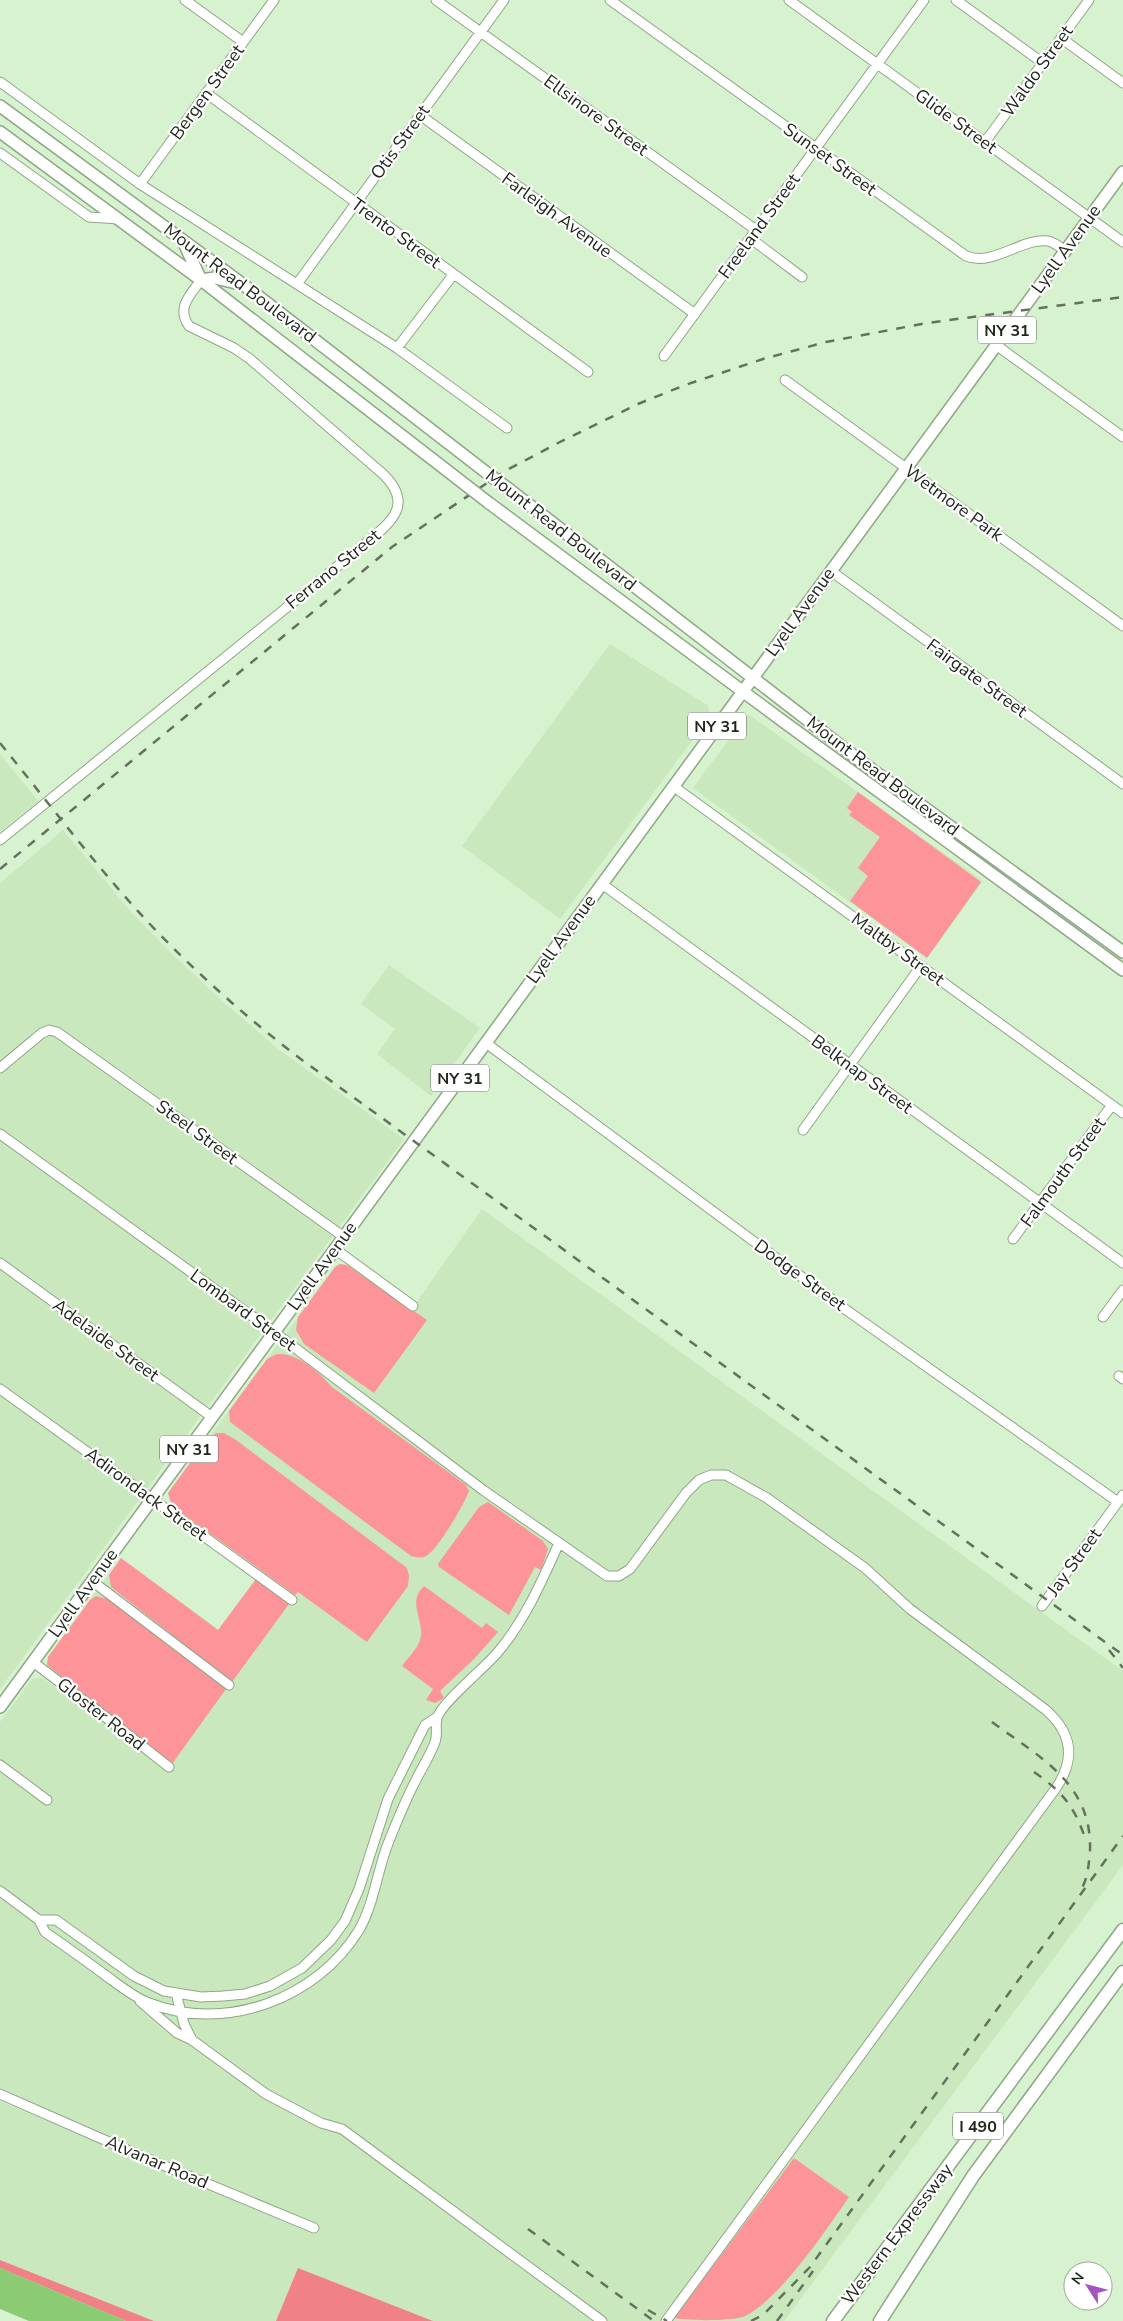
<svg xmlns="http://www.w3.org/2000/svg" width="1123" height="2321" viewBox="0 0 1123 2321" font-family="'Nunito Sans',sans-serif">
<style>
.built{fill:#c9e8be;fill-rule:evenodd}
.green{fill:#fd9499}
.forest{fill:#ef8187}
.water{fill:#8bcb73}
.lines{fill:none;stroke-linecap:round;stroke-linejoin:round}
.minor-casing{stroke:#8ea785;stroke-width:11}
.major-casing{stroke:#8ea785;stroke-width:14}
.highway-casing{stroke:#8ea785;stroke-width:15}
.minor{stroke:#fff;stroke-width:9}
.major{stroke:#fff;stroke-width:11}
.highway{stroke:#fff;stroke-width:12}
.rail{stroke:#63725d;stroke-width:2.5;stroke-dasharray:9 9;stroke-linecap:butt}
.major-bridge-casing{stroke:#8ea785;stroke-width:14;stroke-linecap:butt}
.major-bridge{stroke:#fff;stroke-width:11}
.labels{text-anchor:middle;stroke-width:4.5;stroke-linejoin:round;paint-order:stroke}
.shield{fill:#fff;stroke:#61675e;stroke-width:1}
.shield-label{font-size:16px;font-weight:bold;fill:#1d2619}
.street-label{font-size:18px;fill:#1d2619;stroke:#fff}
</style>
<rect width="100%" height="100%" fill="#d7f2ce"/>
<path class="built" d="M610,644L707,705L709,709L708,719L560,919L462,846Z
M748,714L983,881L927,958L693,788Z
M0,754L38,801L0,832Z
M63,830L131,912L172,954L221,1000L278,1049L404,1139L0,1689V883Z
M389,965L480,1028L431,1096L377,1054L395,1029L361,1004Z
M482,1209L1123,1671V1865L784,2321H433L298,2268L276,2321H154L0,2260V2101L79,2134L84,2126L0,2087V1722L32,1679L41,1677L167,1770L171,1764L50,1669L47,1665L48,1657L121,1558L219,1630L262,1571L172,1506L168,1493L335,1267L340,1264L347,1265L411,1310ZM148,2154L315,2224L313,2232L142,2162Z"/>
<path class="green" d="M858,792L981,882L927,958L850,901L868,876L858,868L880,837L849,815L852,812L847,808Z
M340,1264L347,1265L427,1320L374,1393L304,1344L296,1330L298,1317L335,1267Z
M277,1354C298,1353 318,1371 332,1387L466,1485L469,1491C465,1503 437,1551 426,1556C421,1559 416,1557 411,1556L230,1422L229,1411L267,1359Z
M217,1433H224L236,1440L407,1568L409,1576L408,1586L367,1642L298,1592L295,1595L172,1506L168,1493L209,1437Z
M488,1502L543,1541L548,1549L541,1570L535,1567L509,1615L439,1567L438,1564L479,1507Z
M121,1558L218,1630L256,1579L289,1604L232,1682L111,1587L109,1575Z
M424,1586L482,1628L486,1623L498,1632L474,1659L440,1691L444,1698L435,1703L426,1700L433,1689L402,1666C407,1659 415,1651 419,1643C428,1623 405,1604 424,1586Z
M96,1596L108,1599L226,1689L172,1764L47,1665L48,1657L90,1600Z
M794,2158L849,2197C827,2229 777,2303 743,2317C726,2321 691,2321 674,2318Z"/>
<path class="forest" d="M0,2260L154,2321H126L0,2268Z
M298,2268L433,2321H276Z"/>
<path class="water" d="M0,2268L126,2321H29L0,2309Z"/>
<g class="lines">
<g class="minor-casing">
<path id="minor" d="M185,0L243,42
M436,0L756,230
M610,0L966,256C993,267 1023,237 1048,241C1054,242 1060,247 1065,251
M789,0L1123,242
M956,0L1043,63
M1061,38L1123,83
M0,82L140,184L397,348L507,428
M206,93L588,372
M420,115L695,314
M985,142L1089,0
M0,153L89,217L119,219
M140,184L274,0
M750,238L802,277
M297,284L504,0
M996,345L1123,437
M397,348L453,275
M664,356L924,0
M785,380L1123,626
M831,571L1123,784
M673,786L1123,1113
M0,840L360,548C387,525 417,507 383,474L250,359L234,348L189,326C176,308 190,295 201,280
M602,884L1123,1263
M486,1043L845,1309L1118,1502
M0,1068L42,1033L49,1030L57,1032L344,1237
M803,1130L921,966
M0,1134L274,1332L483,1490L607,1576H619L630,1569L686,1493L699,1480L711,1475H726L767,1498L865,1568L910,1609L1046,1710C1072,1733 1076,1759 1056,1788L666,2321
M1013,1239L1112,1105
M335,1249L413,1306
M0,1263L212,1417
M1103,1317L1123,1290
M1119,1376L1123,1379
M0,1389L292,1600
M92,1581L229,1685
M1042,1606L1123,1495
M33,1662L108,1719L169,1767
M0,1765L47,1800
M0,1891L39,1920L45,1932C65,1946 85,1960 105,1975C119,1985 133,1997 149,2003C225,2033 317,1999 359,1930C375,1902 377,1870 389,1841C397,1821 405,1801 415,1782C421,1769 430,1756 435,1742C438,1734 435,1725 437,1718C442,1702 485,1668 498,1652C525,1620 542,1581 559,1543
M39,1920H56L134,1976L164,1991L201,1997L223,1996L245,1994L270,1986L302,1968L331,1940L345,1921L359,1889L388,1799L425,1725L437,1717
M176,1993L184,2024L192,2040
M140,2001L177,2033L192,2040L266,2094L321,2123L342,2129L602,2321
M0,2094L141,2156L314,2228"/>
</g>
<g class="major-casing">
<path id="major" d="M0,106L245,286L487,473
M0,132L201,280L467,486
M184,243L201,280
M201,280L215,278L236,283
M510,490L863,763L1123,952
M489,503C699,660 911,816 1123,970
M0,1707L1123,172"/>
</g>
<g class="highway-casing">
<path id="highway" d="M833,2321L1123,1930
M880,2321L973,2176L1123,1972"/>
</g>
<use href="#minor" class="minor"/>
<use href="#major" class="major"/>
<use href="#highway" class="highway"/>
<path class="rail" d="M0,743C48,802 95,865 147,921C195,972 247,1018 302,1060L1123,1655
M0,869L392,547L505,471L560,442L638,404L685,385L763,359L826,342L927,323L1123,297
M1109,1650L1123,1668
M992,1722C1039,1757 1092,1783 1090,1850C1089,1863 1088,1877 1082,1888
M1034,1772C1061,1791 1073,1804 1084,1835
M528,2229L654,2321
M648,2310L667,2321
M751,2321L763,2315L810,2267L1123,1836
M777,2321L813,2271"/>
<g class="major-bridge-casing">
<path id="major-bridge" d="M487,473L510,490
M467,486L489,503"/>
</g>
<use href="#major-bridge" class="major-bridge"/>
</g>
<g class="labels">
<g class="shield">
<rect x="978" y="316.5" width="58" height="27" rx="4"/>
<rect x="688" y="712.5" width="58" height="27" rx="4"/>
<rect x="431" y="1064.5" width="58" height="27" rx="4"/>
<rect x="160" y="1435.5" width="58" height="27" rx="4"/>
<rect x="953" y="2112.5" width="50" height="27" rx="4"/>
</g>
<g class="shield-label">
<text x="1007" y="336">NY 31</text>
<text x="717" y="732">NY 31</text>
<text x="460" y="1084">NY 31</text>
<text x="189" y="1455">NY 31</text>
<text x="978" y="2132">I 490</text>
</g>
<g class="street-label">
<text transform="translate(1037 71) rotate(-54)" y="6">Waldo Street</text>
<text transform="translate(207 92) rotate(-54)" y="6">Bergen Street</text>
<text transform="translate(596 115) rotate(36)" y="6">Ellsinore Street</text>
<text transform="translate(956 121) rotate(36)" y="6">Glide Street</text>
<text transform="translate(400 142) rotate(-54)" y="6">Otis Street</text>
<text transform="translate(830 159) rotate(36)" y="6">Sunset Street</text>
<text transform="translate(557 215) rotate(36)" y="6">Farleigh Avenue</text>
<text transform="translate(759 226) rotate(-54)" y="6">Freeland Street</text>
<text transform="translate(396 233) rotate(36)" y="6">Trento Street</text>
<text transform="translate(1066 249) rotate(-54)" y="6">Lyell Avenue</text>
<text transform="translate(240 283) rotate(37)" y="6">Mount Read Boulevard</text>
<text transform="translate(954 503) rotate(36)" y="6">Wetmore Park</text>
<text transform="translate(561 530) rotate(38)" y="6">Mount Read Boulevard</text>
<text transform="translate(333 569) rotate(-39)" y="6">Ferrano Street</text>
<text transform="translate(800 612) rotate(-54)" y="6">Lyell Avenue</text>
<text transform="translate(977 678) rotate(36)" y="6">Fairgate Street</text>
<text transform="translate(883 776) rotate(37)" y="6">Mount Read Boulevard</text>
<text transform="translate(561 939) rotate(-54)" y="6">Lyell Avenue</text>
<text transform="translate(898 949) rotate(36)" y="6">Maltby Street</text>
<text transform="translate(862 1074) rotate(36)" y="6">Belknap Street</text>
<text transform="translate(197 1132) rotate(36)" y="6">Steel Street</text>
<text transform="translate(1063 1172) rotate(-54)" y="6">Falmouth Street</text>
<text transform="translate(322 1266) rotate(-54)" y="6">Lyell Avenue</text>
<text transform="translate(800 1275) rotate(36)" y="6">Dodge Street</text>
<text transform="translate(243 1310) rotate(36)" y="6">Lombard Street</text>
<text transform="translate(106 1340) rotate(36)" y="6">Adelaide Street</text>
<text transform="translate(146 1494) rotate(36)" y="6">Adirondack Street</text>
<text transform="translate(1074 1562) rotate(-54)" y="6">Jay Street</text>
<text transform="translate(83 1593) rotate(-54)" y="6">Lyell Avenue</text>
<text transform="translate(101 1714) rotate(38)" y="6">Gloster Road</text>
<text transform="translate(157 2162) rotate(23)" y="6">Alvanar Road</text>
<text transform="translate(897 2234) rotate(-53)" y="6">Western Expressway</text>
</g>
</g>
<g transform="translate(1088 2286) rotate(306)"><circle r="24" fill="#ffffff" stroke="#a5a8a3"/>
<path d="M0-4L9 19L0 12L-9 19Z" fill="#a752c1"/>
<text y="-8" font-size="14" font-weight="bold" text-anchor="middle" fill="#1d2619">N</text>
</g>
</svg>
